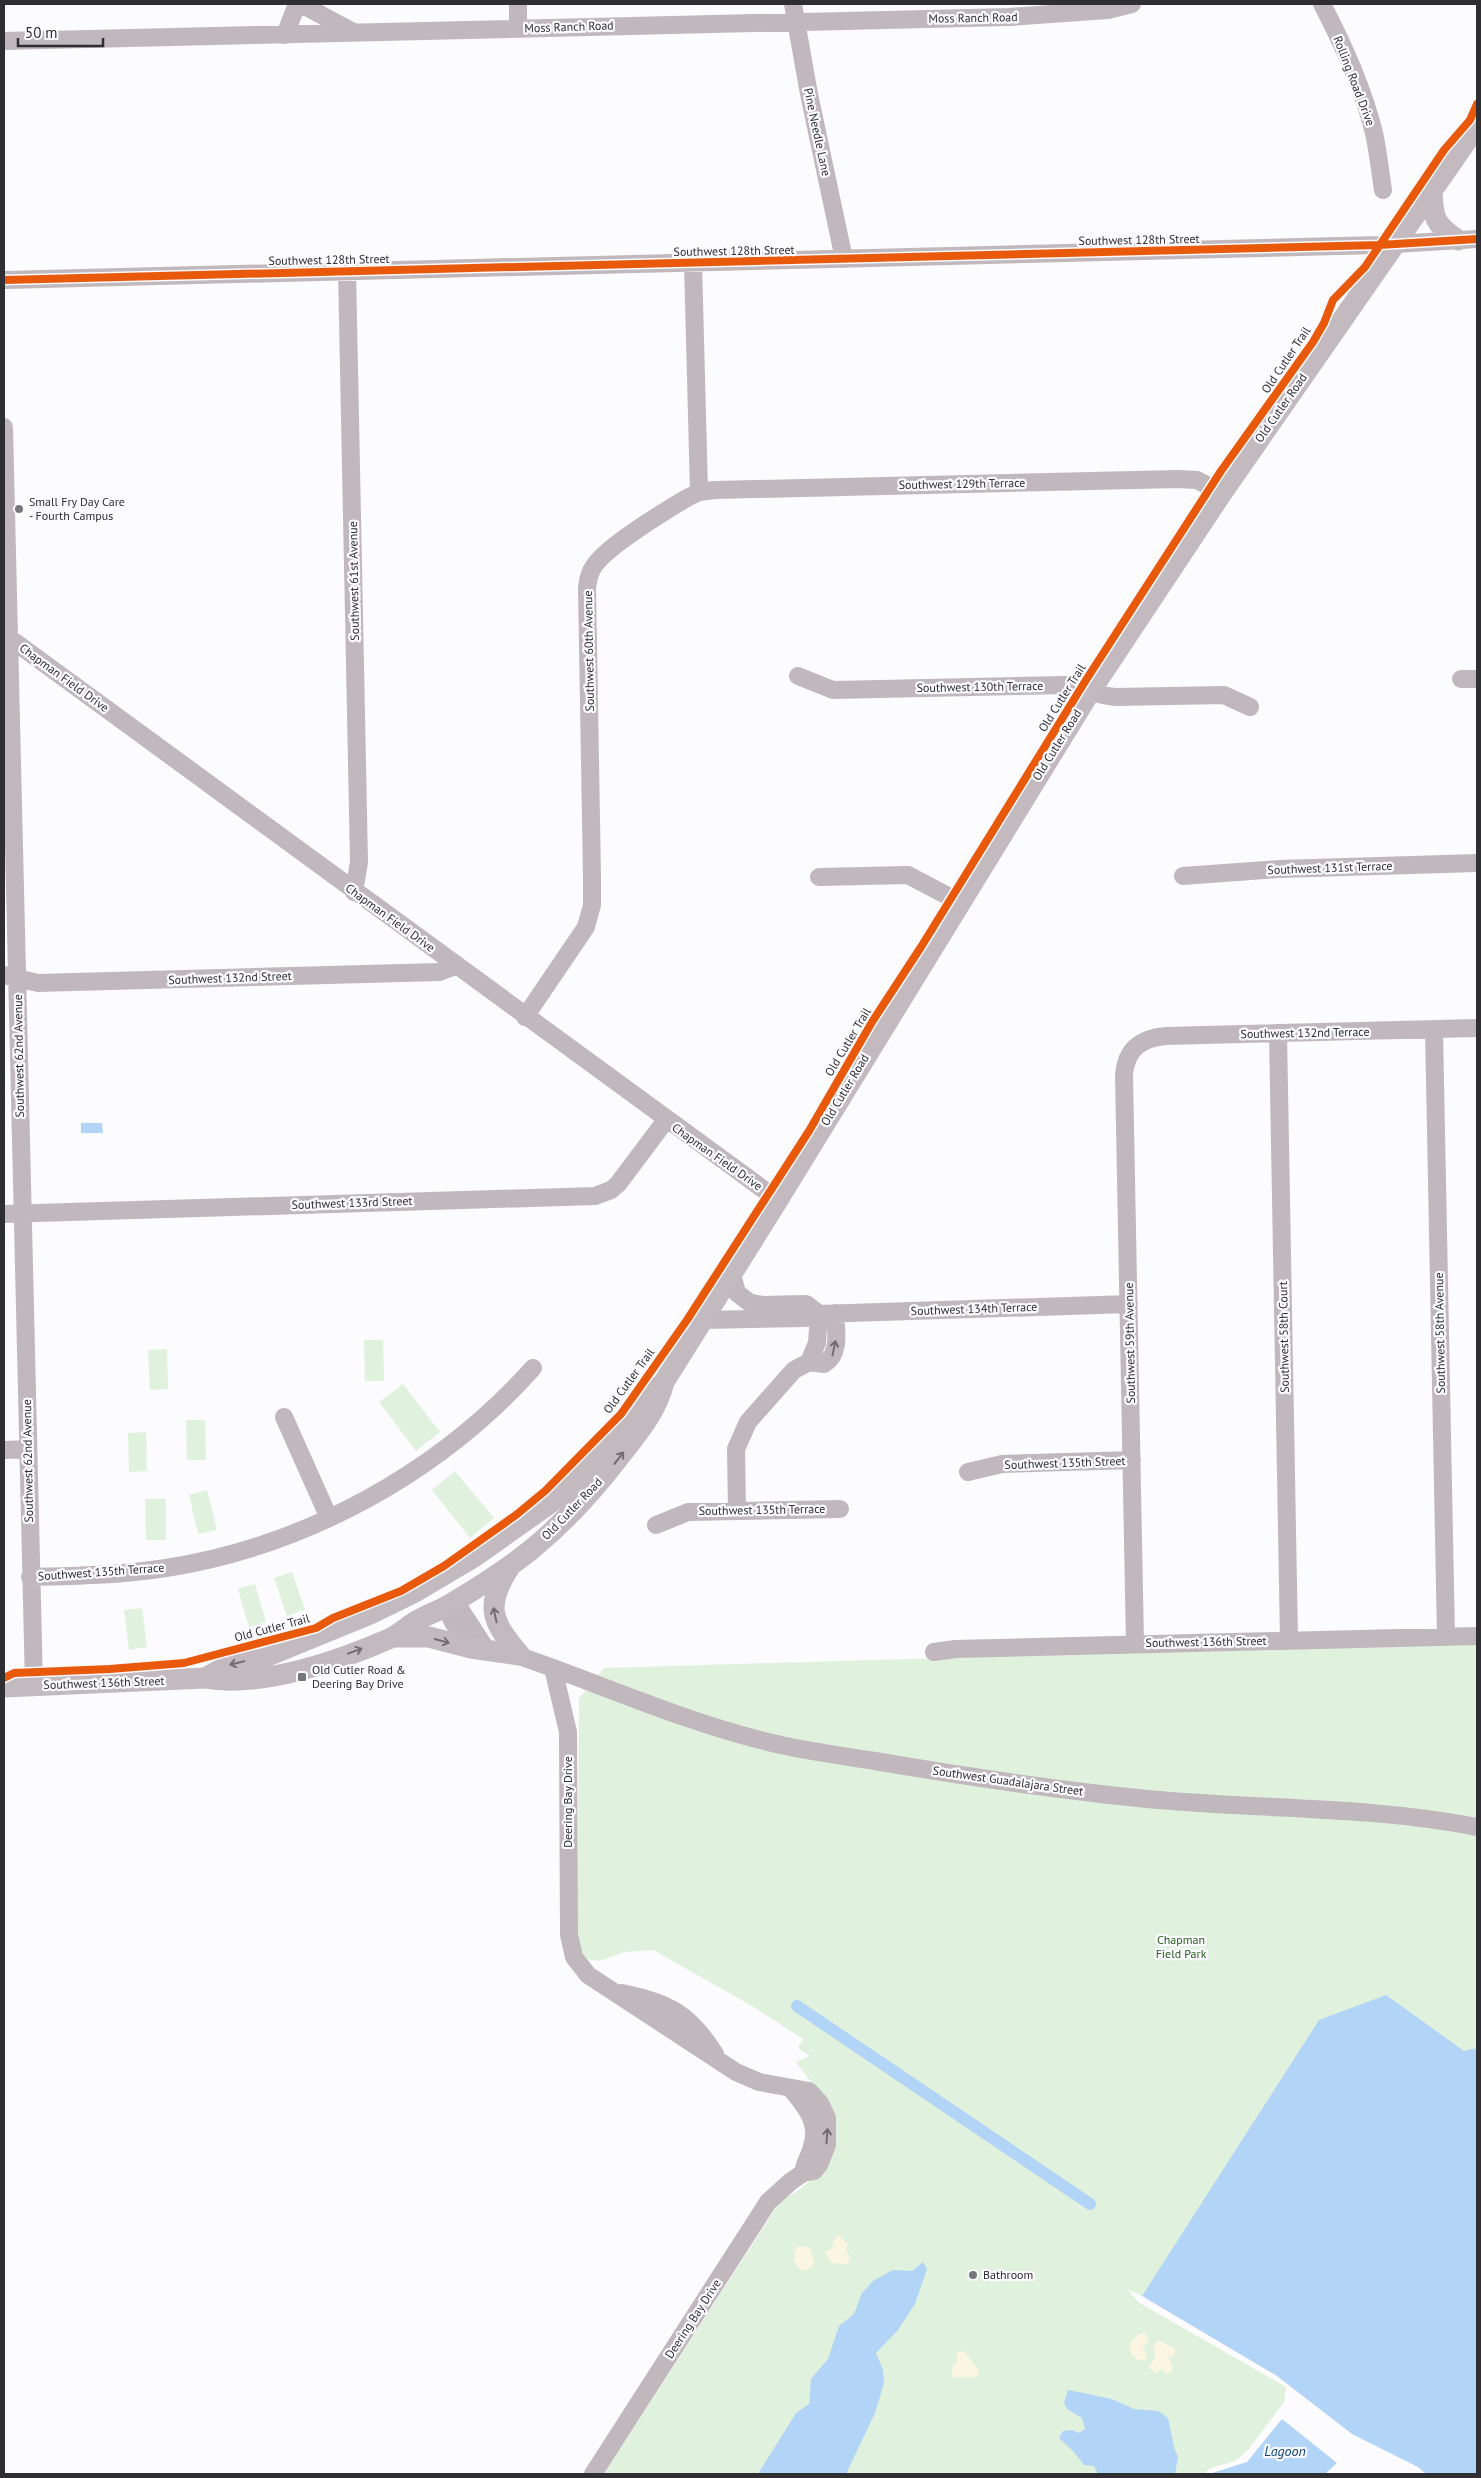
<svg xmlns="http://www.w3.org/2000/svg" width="1481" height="2478" viewBox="0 0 1481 2478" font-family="'PT Sans',sans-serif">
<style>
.green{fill:#e0f1de}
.sand{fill:#fbf6e2}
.water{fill:#b2d4f6}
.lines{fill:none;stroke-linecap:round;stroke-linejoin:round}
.canal{stroke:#b2d4f6;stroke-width:12}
.minor{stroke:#c0b8bc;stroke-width:18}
.major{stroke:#c2babf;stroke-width:21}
.cycleway-casing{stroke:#fbfafe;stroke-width:11}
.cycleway{stroke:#e8590c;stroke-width:8}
.oneway{stroke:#706c70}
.oneway2{stroke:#716d71}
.poi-dot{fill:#777679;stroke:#fbfafe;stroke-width:2}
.labels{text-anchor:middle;stroke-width:4.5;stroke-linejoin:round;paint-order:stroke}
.street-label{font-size:12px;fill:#2f2e32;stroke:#fbfafe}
.poi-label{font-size:12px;fill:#2f2e32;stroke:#fbfafe;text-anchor:start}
.park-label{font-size:12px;fill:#27601d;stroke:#fbfafe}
.water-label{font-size:14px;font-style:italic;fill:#0e4571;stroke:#fbfafe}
</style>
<rect width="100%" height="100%" fill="#fcfbfd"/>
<path class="green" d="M364,1340H383L384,1381H365Z
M167,1349L168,1389L150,1390L148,1350Z
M403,1384L440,1432L416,1451L379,1402Z
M186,1420H205L206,1460H187Z
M146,1432L147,1471L129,1472L128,1433Z
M455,1471L494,1518L470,1538L432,1490Z
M207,1490L217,1530L198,1534L189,1495Z
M145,1499H166V1540H146Z
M292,1572L305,1610L287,1616L274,1578Z
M255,1584L266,1622L249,1627L238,1589Z
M142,1608L147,1647L129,1650L124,1610Z
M1477,1642V2474L1151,2282L1142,2296L1127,2289L1138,2302L1286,2387L1284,2402L1249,2449L1235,2461L1210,2468L1204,2474H604L781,2200L796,2192L820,2172L825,2101L796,2062L810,2056L798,2048L803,2039L752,2006L653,1950L625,1952L599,1961L586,1959L577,1945L579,1698L604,1668Z"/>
<path class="sand" d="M838,2235L848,2244L846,2251L850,2256L848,2264L831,2263L825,2252L832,2249L834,2239Z
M802,2246L810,2248L815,2264L806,2271L799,2269L794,2260L796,2247Z
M1145,2333L1149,2342L1143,2346L1147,2359L1138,2360L1131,2354L1129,2345L1138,2334Z
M1160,2341L1175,2349L1174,2356L1168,2358L1172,2364V2372L1168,2374L1161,2369L1156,2373L1149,2368L1155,2357L1153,2347L1156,2342Z
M964,2351L979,2371L976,2377H952L953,2365L958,2361L956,2353Z"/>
<path class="water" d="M81,1123H102L103,1133H81Z
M1386,1995L1464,2051L1477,2048V2474H1426L1418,2467L1352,2434L1277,2376L1142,2296L1319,2020Z
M923,2262L927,2269L915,2304L898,2330L876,2353L883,2370L884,2383L875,2413L846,2474H758L796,2413L809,2404L811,2379L828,2359L839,2326L854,2314L862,2293L873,2281L893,2270L912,2271Z
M1068,2390L1112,2399L1134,2409L1158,2411L1168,2418L1174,2447L1178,2457L1175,2474H1098L1094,2466L1084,2465L1074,2452L1059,2438L1063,2431L1072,2430L1079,2433L1085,2429L1082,2418L1067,2409L1064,2403Z
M1282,2419L1337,2463L1325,2474H1209L1247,2462Z"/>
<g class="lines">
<path class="canal" d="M797,2006L1090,2204"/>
<path class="minor" d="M301,4L353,32
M518,4V29
M793,4L809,94L844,259
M1322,4C1343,44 1363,88 1374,133C1378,151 1380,171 1383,190
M285,35L297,4
M4,41L1009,17L1108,10L1132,4
M693,263L699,492
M347,270L359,862L354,892
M4,280L1379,245L1477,239
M4,427L34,1686
M4,634L778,1200
M798,676L833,690L1064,685C1082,687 1097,696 1116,697L1224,695L1250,707
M1461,679H1477
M1183,876L1279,869L1477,863
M819,877L908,875L961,903
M4,975L38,983L439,972L455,966
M525,1017L586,927L592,905V877L587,588C588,580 589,573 594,566C606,547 665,511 687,498L699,492L715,490L1178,479L1197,480L1222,493
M1434,1030L1446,1637
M1278,1033L1289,1640
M4,1214L595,1196L611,1190L618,1184L666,1120
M732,1274L737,1293L750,1303L763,1305L806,1304L819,1314
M703,1320L806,1318L819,1314L1129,1304
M809,1362L817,1343L819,1314
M284,1417L329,1518
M4,1450L28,1449
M968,1472L1002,1464L1132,1460
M737,1511L736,1449L748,1422L794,1370L809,1362L824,1364C841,1354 836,1330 835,1313
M656,1525L688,1512L840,1509
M30,1577C76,1576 121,1575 166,1568C306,1546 439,1473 533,1368
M1135,1644L1124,1075C1126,1049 1141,1038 1166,1036L1477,1028
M483,1646C465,1638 449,1626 448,1605L460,1609L484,1646
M508,1652L553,1668L568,1732L569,1935L574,1957L588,1975L736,2072L759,2082L809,2091L820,2103L827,2118V2145L819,2165L814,2171L803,2173L790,2182L768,2202L593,2474
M934,1652L956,1649L1477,1636
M553,1668C623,1694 694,1724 768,1742C803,1751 839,1755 875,1761C962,1776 1049,1789 1138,1798C1251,1810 1365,1805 1477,1827
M622,1993C668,2002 690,2014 715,2054
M791,2089C805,2105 820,2124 812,2146C810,2156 804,2163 803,2173"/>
<path class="major" d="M1432,190C1433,218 1434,224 1458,240
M509,1568C484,1607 492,1622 520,1655
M393,1637H429L471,1648L520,1655
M205,1678L227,1666L270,1655L370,1614L415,1592L474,1557L556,1499L649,1393L659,1386
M4,1687L205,1678C262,1688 339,1661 391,1638C399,1634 406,1628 413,1623C424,1616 436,1612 447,1606C476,1589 506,1570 532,1549C565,1522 594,1490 620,1456C638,1433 657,1411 664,1382L778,1200L1090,692L1222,493L1477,126"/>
<g class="cycleway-casing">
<path id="cycleway" d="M4,280L1379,245L1477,239
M4,1678L14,1673L110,1669L184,1663L316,1628L333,1618L401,1591L444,1566L516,1515L545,1491L621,1414L687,1320L809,1131L872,1022L921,947L1086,680L1221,471L1313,342L1324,323L1333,300L1365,267L1444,150L1470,120L1477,104"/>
</g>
<use href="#cycleway" class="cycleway"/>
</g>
<defs><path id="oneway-shaft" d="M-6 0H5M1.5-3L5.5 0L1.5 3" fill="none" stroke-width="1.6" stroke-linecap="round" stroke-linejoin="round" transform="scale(1.25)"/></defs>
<g class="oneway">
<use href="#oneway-shaft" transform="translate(834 1348) rotate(-78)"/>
<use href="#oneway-shaft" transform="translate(827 2136) rotate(-86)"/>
</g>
<g class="oneway2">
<use href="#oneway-shaft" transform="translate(619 1458) rotate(-52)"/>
<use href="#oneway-shaft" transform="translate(495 1615) rotate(-102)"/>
<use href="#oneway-shaft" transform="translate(442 1641) rotate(15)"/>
<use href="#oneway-shaft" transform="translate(355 1651) rotate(-20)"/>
<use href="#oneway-shaft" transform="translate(237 1663) rotate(166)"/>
</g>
<g class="poi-dot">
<circle cx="19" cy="509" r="5"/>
<rect x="297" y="1672" width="10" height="10" rx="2.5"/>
<circle cx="973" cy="2275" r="5"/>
</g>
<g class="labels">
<g class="street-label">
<text transform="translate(973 18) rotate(-1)" y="4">Moss Ranch Road</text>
<text transform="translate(569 27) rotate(-2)" y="4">Moss Ranch Road</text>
<text transform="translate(1354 81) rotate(69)" y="4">Rolling Road Drive</text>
<text transform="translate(817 132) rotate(78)" y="4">Pine Needle Lane</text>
<text transform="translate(1139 240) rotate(-1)" y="4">Southwest 128th Street</text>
<text transform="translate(734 251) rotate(-1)" y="4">Southwest 128th Street</text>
<text transform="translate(329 260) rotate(-1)" y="4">Southwest 128th Street</text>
<text transform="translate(1286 360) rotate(-56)" y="4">Old Cutler Trail</text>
<text transform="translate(1281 408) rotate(-55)" y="4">Old Cutler Road</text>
<text transform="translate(962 484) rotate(-1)" y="4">Southwest 129th Terrace</text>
<text transform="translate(354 581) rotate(-91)" y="4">Southwest 61st Avenue</text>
<text transform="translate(589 651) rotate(-91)" y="4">Southwest 60th Avenue</text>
<text transform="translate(64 678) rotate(36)" y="4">Chapman Field Drive</text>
<text transform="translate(980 687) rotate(-1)" y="4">Southwest 130th Terrace</text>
<text transform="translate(1062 698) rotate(-58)" y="4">Old Cutler Trail</text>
<text transform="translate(1057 745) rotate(-58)" y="4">Old Cutler Road</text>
<text transform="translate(1330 868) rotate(-2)" y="4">Southwest 131st Terrace</text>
<text transform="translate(390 918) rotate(36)" y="4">Chapman Field Drive</text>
<text transform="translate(230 978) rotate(-2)" y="4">Southwest 132nd Street</text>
<text transform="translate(1305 1033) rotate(-1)" y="4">Southwest 132nd Terrace</text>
<text transform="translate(848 1042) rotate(-59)" y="4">Old Cutler Trail</text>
<text transform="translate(19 1056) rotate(-91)" y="4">Southwest 62nd Avenue</text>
<text transform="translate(845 1090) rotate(-59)" y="4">Old Cutler Road</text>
<text transform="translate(717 1157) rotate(35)" y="4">Chapman Field Drive</text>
<text transform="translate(352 1203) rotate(-2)" y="4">Southwest 133rd Street</text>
<text transform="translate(974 1309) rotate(-2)" y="4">Southwest 134th Terrace</text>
<text transform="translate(1440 1333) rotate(-91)" y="4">Southwest 58th Avenue</text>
<text transform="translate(1284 1337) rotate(-91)" y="4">Southwest 58th Court</text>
<text transform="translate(1130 1343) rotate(-91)" y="4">Southwest 59th Avenue</text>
<text transform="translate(629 1381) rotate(-54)" y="4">Old Cutler Trail</text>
<text transform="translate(28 1461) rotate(-91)" y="4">Southwest 62nd Avenue</text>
<text transform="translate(1065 1463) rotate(-2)" y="4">Southwest 135th Street</text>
<text transform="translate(572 1509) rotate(-46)" y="4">Old Cutler Road</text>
<text transform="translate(762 1510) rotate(-1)" y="4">Southwest 135th Terrace</text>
<text transform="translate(101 1572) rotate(-4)" y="4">Southwest 135th Terrace</text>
<text transform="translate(272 1628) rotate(-15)" y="4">Old Cutler Trail</text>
<text transform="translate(1206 1642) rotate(-1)" y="4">Southwest 136th Street</text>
<text transform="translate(104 1683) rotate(-2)" y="4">Southwest 136th Street</text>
<text transform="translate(1008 1781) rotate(8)" y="4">Southwest Guadalajara Street</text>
<text transform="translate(568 1802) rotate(-90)" y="4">Deering Bay Drive</text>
<text transform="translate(693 2319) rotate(-57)" y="4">Deering Bay Drive</text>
</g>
<g class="poi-label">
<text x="29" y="506">Small Fry Day Care<tspan x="29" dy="14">- Fourth Campus</tspan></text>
<text x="312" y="1674">Old Cutler Road &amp;<tspan x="312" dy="14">Deering Bay Drive</tspan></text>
<text x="983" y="2279">Bathroom</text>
</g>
<g class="park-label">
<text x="1181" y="1944">Chapman<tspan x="1181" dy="14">Field Park</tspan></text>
</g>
<g class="water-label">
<text x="1285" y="2456">Lagoon</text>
</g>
</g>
<rect width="1481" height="2478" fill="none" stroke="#2f2e32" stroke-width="10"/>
<path d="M18 38v8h85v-8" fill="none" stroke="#2f2e32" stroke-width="2.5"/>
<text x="25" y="38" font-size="15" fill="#2f2e32" stroke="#fbfafe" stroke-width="4" paint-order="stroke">50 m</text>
</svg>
